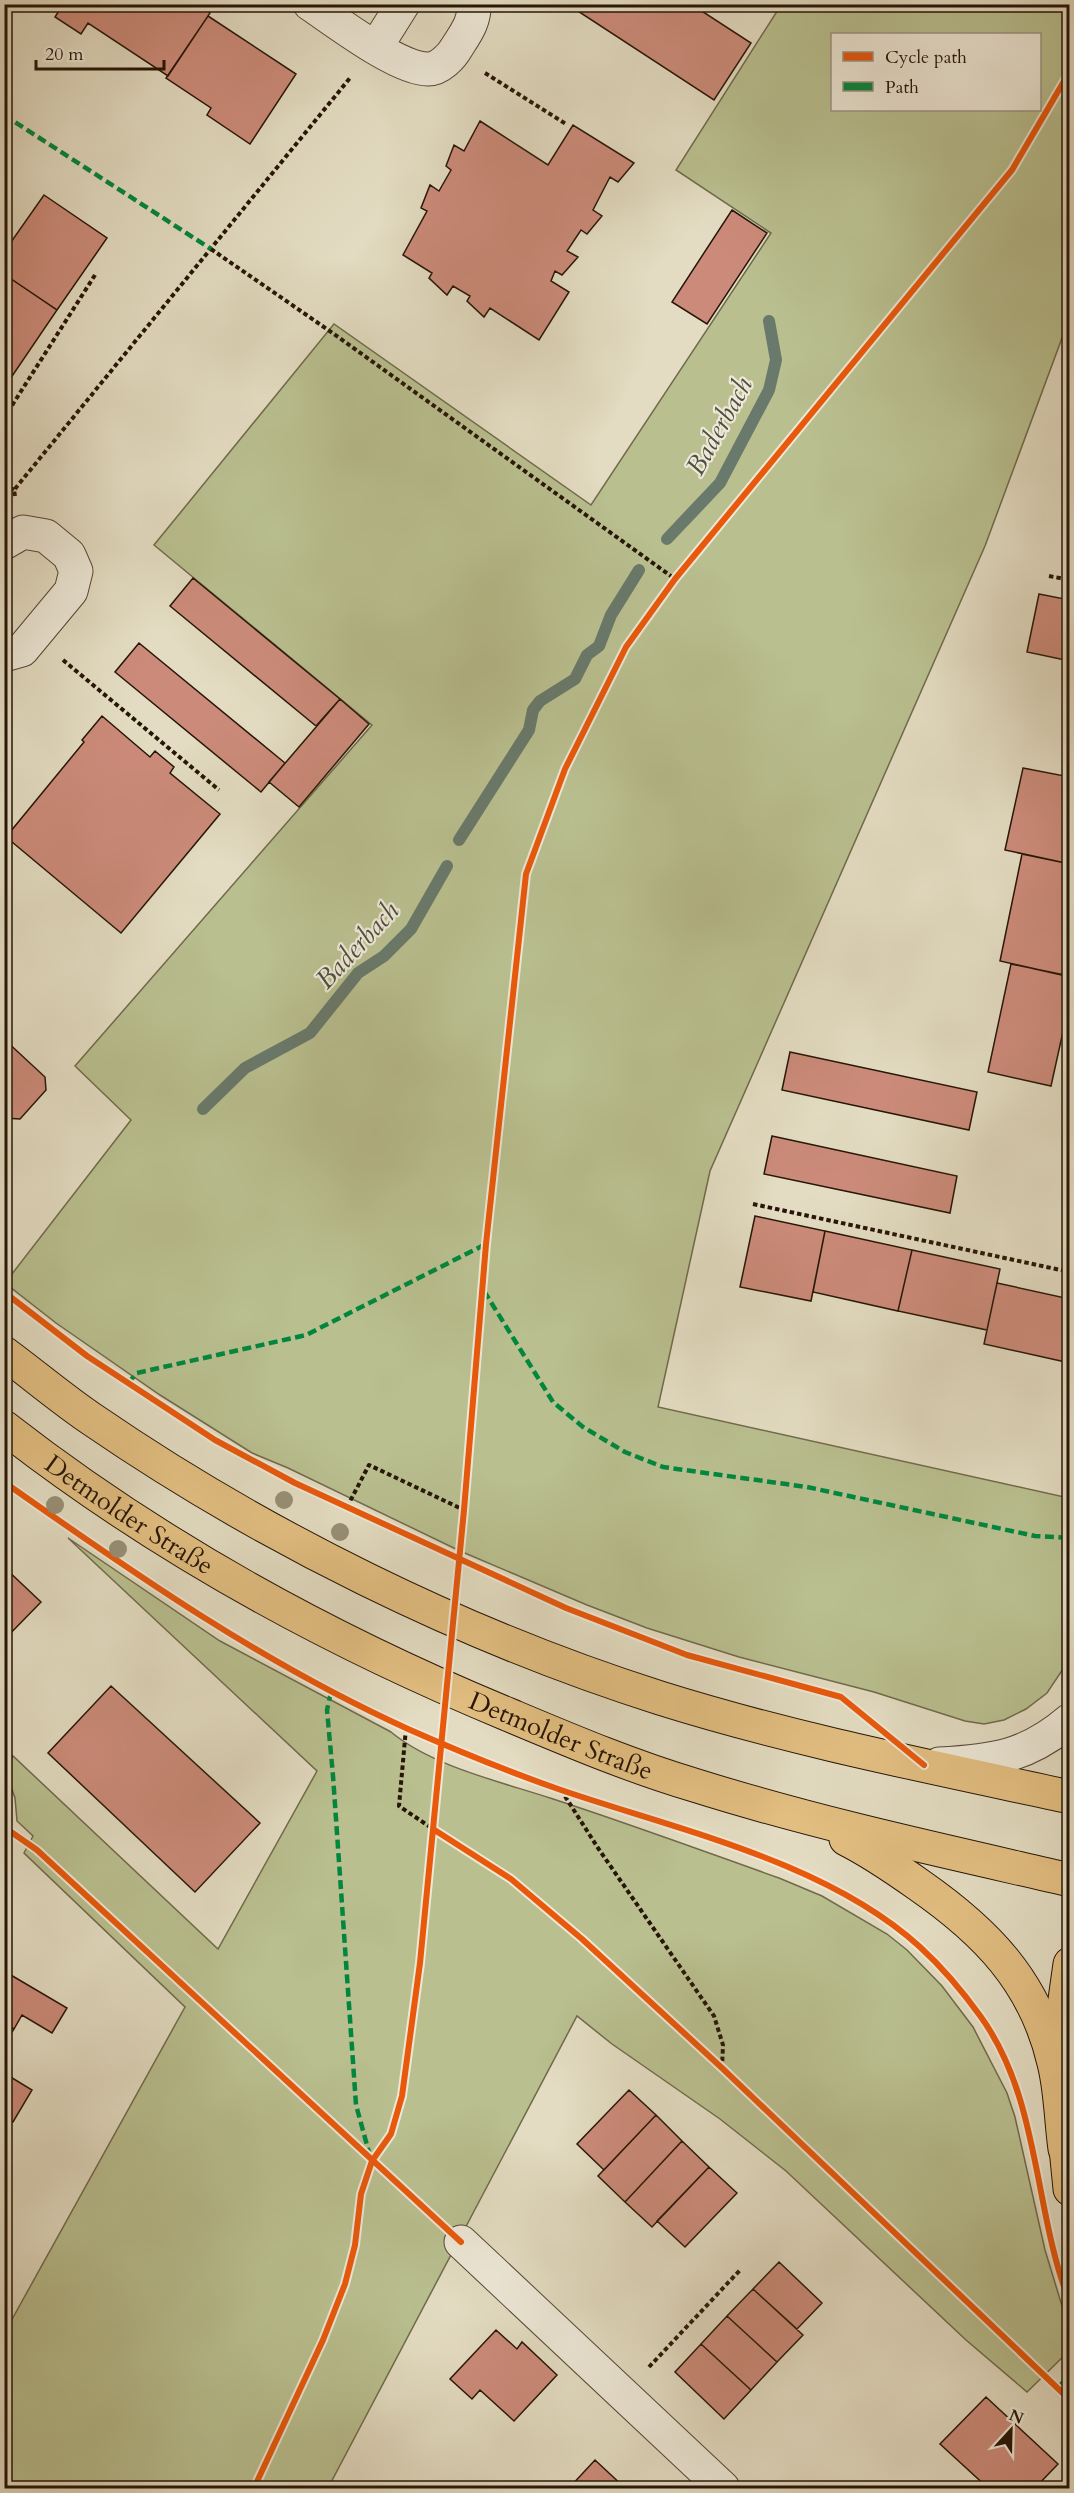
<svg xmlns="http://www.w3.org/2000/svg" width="1074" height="2493" viewBox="0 0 1074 2493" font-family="Cardo,serif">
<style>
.green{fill:#b9bf8f;stroke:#706a4b;stroke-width:1.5;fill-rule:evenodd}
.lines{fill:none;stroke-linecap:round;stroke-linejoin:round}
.stream{stroke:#69796b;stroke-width:12}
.building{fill:#cc8b7a;stroke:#261507;stroke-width:1.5}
.minor-casing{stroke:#554736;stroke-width:35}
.major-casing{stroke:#261507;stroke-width:35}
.path{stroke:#261507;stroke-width:4;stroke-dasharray:4.5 3;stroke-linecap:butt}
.minor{stroke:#ede8d7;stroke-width:33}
.major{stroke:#e2be81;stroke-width:33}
.quiet{stroke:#00873e;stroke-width:4.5;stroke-dasharray:9 4.5;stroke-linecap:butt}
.cycleway-casing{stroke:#ede8d7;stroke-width:10}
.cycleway{stroke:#e8590c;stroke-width:6}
.tree{fill:#978f76}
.labels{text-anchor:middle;stroke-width:4.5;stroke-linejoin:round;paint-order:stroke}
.street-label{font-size:26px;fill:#261507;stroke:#ede8d7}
.water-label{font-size:27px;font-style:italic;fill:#4d4f41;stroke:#ede8d7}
</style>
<rect width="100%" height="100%" fill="#e3dcc2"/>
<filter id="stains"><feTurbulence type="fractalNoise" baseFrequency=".00333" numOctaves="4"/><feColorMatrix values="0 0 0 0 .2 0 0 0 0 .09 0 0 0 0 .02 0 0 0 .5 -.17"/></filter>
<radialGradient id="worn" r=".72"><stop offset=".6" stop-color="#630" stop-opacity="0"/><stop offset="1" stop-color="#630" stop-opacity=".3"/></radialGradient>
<path class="green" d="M781,5H1069V319L985,546L710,1171L658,1407L1069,1498V1660L1047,1693L1026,1709L1004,1720L984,1724L965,1721L874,1692L739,1657L647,1628L587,1605L460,1551L288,1468L252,1453L160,1395L56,1323L5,1283L131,1120L75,1066L372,725L154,545L334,324L591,505L771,233L676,170ZM1040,34V110H832V34Z
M68,1538L220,1641L391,1732C432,1766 498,1781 550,1798C627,1823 703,1851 779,1878L822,1896L887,1934L907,1950L942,1986L973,2027L1007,2093L1015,2117L1045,2250L1069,2329V2351L1027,2392L966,2340L786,2171L720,2119L612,2044L577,2016L328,2488H5V2332L185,2007L24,1853L33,1836L17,1821L15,1798L5,1769L13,1756L218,1949L317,1771Z"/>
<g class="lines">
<path class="stream" d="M667,539L720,483L769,390L776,360L769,321
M459,840L529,730L533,710L540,701L575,679L587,655L599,646L611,615L639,570
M203,1109L245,1068L310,1033L358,973L384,956L411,929L447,866"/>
</g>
<path class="building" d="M63,4H197L210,13L168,76L88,23L81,34L55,17Z
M567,4H691L751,43L714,100Z
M208,16L296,74L250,144L207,115L211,108L166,78Z
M480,121L548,165L573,125L634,163L618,182L610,177L593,210L602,216L587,234L581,230L567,251L578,257L562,275L555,271L551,281L569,292L539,340L490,308L484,317L467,301L470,296L453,286L447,295L429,278L432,273L403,255L427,211L421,208L430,185L439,191L451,170L446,166L454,145L464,151Z
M44,195L107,238L57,310L4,274V252Z
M732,210L767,233L707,324L672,302Z
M4,274L57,310L4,388Z
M193,578L340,699L316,726L170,606Z
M1039,594L1070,600V661L1027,652Z
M139,643L285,763L261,792L115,672Z
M340,699L369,724L299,807L269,782Z
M102,716L150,757L155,751L174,767L170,773L220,814L121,933L6,837L84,742L82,740Z
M1023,768L1070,777V864L1005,850Z
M1022,854L1070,864V941L1062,975L1000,961Z
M1011,964L1070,976V1000L1051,1086L988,1072Z
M4,1039L45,1077L46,1090L20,1119L4,1118Z
M790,1052L977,1092L969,1130L782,1090Z
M772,1136L957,1176L950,1213L764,1174Z
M755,1216L825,1231L811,1301L740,1287Z
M825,1231L912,1250L898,1311L813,1292Z
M912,1250L1000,1269L987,1330L898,1311Z
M997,1283L1070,1299V1363L984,1344Z
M4,1567L41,1602L4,1640Z
M111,1686L260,1823L195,1892L48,1753Z
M4,1971L67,2008L52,2033L22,2015L14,2029L4,2023Z
M4,2023L14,2029L4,2044Z
M4,2073L32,2090L13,2122L4,2116Z
M629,2090L656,2115L604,2170L577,2144Z
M656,2115L682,2141L625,2202L598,2176Z
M682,2141L709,2167L652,2227L625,2202Z
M709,2167L737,2193L685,2247L657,2221Z
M779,2262L822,2303L797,2329L753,2289Z
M753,2289L803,2335L777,2362L727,2316Z
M727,2316L777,2362L751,2390L701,2344Z
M496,2330L517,2349L522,2342L557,2375L514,2421L480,2390L472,2399L450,2379Z
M701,2344L751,2390L724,2419L675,2372Z
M986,2397L1058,2464L1035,2488H988L940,2444Z
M595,2460L625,2488H569Z"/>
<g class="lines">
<g class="minor-casing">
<path id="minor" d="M310,4C337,22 398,69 428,69C440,69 452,56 457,47C466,33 475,21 474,4
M376,47L403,4
M4,543L23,532L46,536L69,555L76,571L71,591L22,650L8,654L4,652
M939,1764C993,1761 1027,1757 1070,1720
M461,2242L723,2488"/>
</g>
<g class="major-casing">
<g id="major">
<path d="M4,1353C34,1375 63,1400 93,1420C262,1536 464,1636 660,1698C794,1740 932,1767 1070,1797"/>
<path id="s1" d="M4,1427C158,1547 328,1640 507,1714C569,1740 630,1766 694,1785C818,1824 944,1851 1070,1880"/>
<path d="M846,1839C872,1852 895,1868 919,1885C985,1931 1035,1981 1054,2063C1061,2090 1061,2121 1065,2149"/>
<path d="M1063,2058V2014L1070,1964"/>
<path d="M1064,2128L1070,2189"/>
</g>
</g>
<path class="path" d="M485,73L566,124
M211,249L334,334L675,579
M4,418L95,275
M4,484L14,490
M15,496L14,490L350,78
M1049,576L1070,580
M63,660L219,790
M753,1204L1070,1272
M347,1507L369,1465L464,1510
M406,1728L399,1806L433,1829
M561,1790L598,1848L714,2016L723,2045L722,2068
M649,2367L741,2269"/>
<use href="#minor" class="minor"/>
<use href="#major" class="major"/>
<path class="quiet" d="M4,115L211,249
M484,1291L553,1402L583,1427L625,1452L663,1467L807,1487L1035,1536L1070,1538
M128,1383L137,1373L306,1335L486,1244
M331,1692L327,1710L333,1776L356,2105L370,2156
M1057,2388L1070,2376"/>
<g class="cycleway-casing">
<path id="cycleway" d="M4,1292L87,1356L215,1440L295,1483L566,1608L687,1655L841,1697L924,1765
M4,1482C133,1573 264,1664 408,1729C458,1751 509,1772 561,1790C678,1830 827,1862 920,1947C943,1968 963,1992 981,2017C1041,2101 1033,2210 1070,2303
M4,1827L37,1850L461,2242
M433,1829L511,1879L582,1939L722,2068L1070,2400
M254,2488L323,2340L345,2284L355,2245L361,2194L372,2161L391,2134L402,2096L420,1963L464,1510L486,1244L526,874L565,769L626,647L675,579L1012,170L1070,71"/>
</g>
<use href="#cycleway" class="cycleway"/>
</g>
<g class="tree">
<circle cx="284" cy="1500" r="9"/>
<circle cx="55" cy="1505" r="9"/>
<circle cx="340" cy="1532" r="9"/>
<circle cx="118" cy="1549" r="9"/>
</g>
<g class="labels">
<g class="street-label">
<text dy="9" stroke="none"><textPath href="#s1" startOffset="153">Detmolder Straße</textPath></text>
<text dy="9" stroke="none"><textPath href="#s1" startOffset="639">Detmolder Straße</textPath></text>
</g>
<g class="water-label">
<text transform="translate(719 426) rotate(-61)" y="9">Baderbach</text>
<text transform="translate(357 945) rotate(-47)" y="9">Baderbach</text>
</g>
</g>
<rect width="1074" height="2493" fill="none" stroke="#e3dcc2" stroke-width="24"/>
<rect x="6" y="6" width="1062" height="2481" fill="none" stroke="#261507" stroke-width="3"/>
<rect x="12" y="12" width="1050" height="2469" fill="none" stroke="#261507" stroke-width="1.5"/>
<rect x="831" y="33" width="210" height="78" fill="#ede8d7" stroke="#9d9484" stroke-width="1.5"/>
<rect x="843" y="52" width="30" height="9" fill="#e8590c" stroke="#9d9484" stroke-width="1.5"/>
<text x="885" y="63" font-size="18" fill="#261507">Cycle path</text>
<rect x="843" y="82" width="30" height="9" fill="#00873e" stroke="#9d9484" stroke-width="1.5"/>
<text x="885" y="93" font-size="18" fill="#261507">Path</text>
<g transform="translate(1011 2430) rotate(22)" stroke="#ede8d7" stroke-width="4.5" paint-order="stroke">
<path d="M0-4.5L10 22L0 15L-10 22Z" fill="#261507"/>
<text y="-9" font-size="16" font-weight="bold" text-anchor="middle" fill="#261507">N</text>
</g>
<path d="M36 60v9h128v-9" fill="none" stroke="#261507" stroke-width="3"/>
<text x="45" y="60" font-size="18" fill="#261507" stroke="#ede8d7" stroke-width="4.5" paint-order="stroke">20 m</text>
<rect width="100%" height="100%" filter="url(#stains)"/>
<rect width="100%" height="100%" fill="url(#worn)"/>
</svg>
